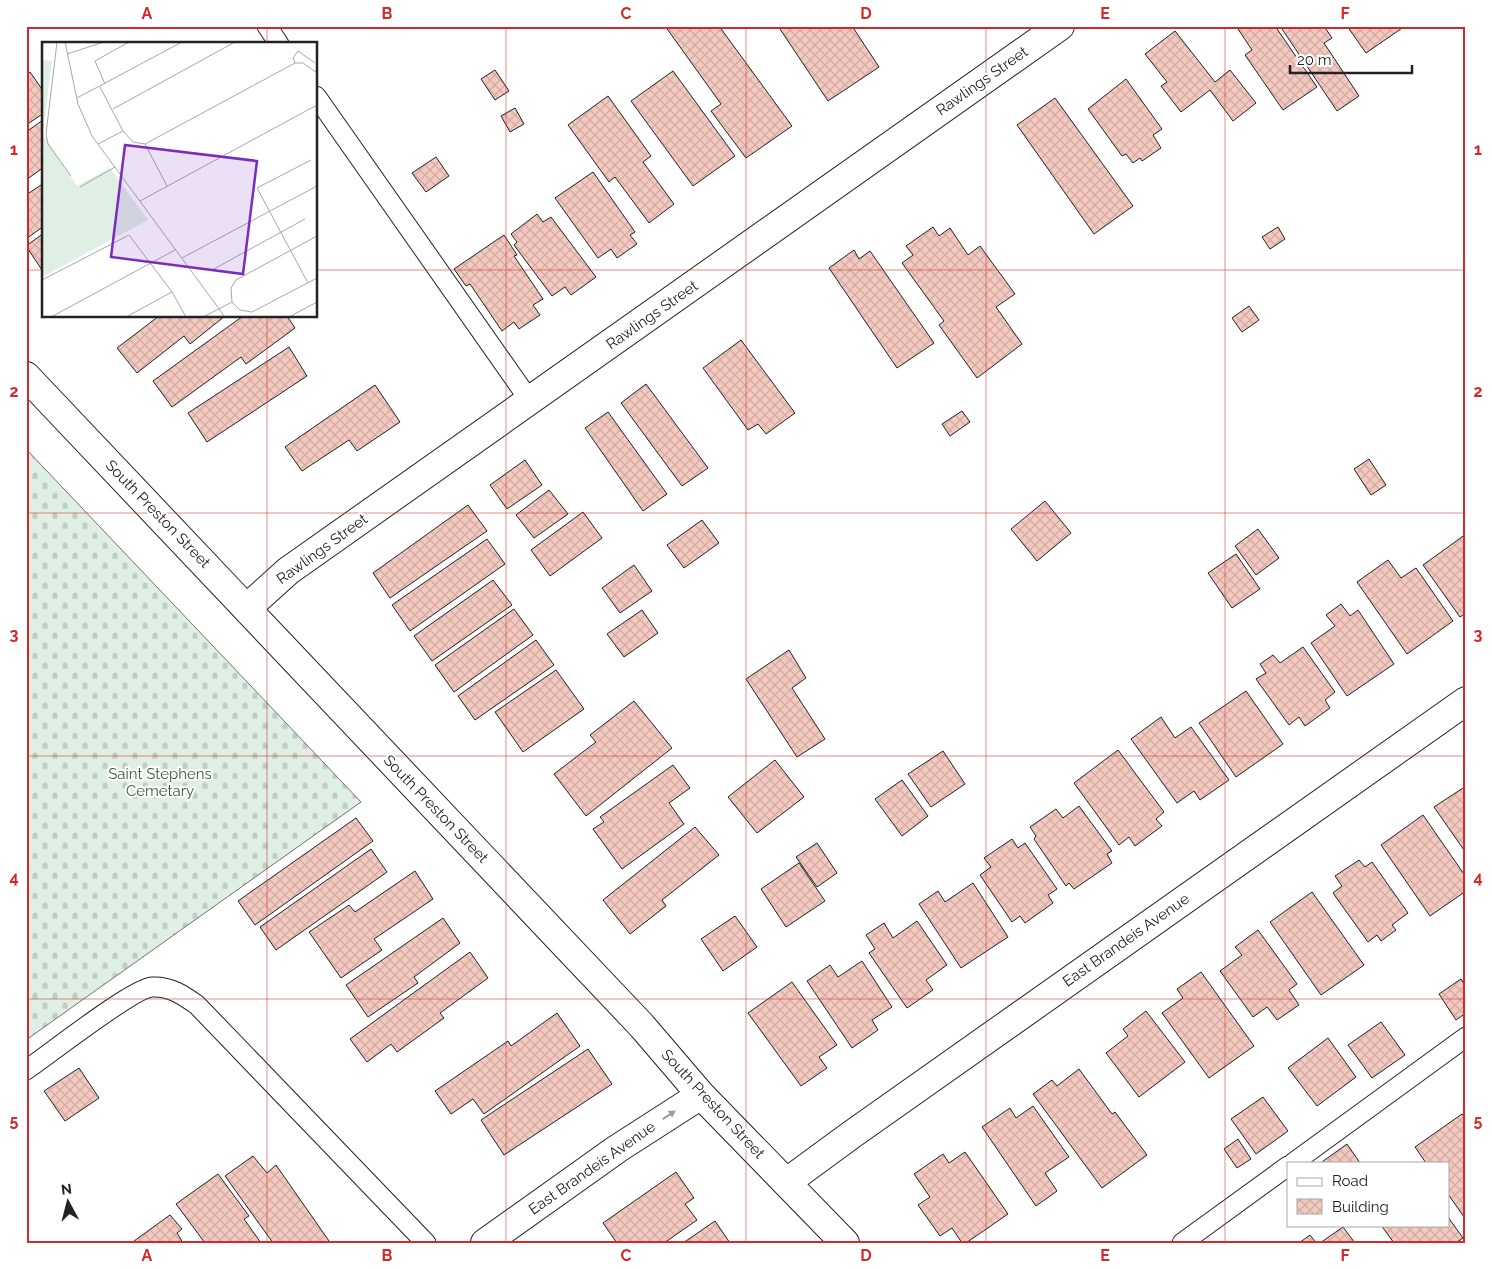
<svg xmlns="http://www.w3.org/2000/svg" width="1492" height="1269" viewBox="0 0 1492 1269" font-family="Raleway,sans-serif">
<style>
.cemetery{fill:url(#cemetery-stones);stroke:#6f6f6f}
.building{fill:url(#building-cross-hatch);stroke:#222}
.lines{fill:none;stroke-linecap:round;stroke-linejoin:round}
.service-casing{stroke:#222;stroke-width:21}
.minor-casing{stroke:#222;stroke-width:30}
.secondary-casing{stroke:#222;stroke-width:30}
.service{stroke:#fff;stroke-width:19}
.minor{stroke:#fff;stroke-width:28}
.secondary{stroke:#fff;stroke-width:28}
.oneway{fill:#9c9c9c}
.grid{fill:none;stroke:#d62828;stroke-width:1;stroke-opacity:0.55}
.labels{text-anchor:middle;stroke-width:4;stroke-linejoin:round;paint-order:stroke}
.street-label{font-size:15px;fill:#222;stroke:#fff}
.park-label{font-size:15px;fill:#2f5e38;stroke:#fff}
.inset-road{fill:none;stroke:#a7a7a7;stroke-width:1}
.view{fill:#7b2cbf;fill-opacity:0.15;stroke:#7b2cbf;stroke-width:2.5}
.inset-edge{fill:none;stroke:#222;stroke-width:2.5}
.neatline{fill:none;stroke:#d62828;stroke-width:2}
.grid-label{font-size:16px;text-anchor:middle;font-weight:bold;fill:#d62828}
</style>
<defs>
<pattern id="cemetery-stones" width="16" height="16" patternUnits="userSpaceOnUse" patternTransform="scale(1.25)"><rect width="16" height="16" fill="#e0efe3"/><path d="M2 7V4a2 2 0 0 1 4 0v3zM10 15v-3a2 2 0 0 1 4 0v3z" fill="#c0cdc2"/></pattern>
<pattern id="building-cross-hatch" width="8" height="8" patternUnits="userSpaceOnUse" patternTransform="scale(1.25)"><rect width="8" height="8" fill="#f3c9c0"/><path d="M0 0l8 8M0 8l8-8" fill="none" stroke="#d0aca5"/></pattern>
</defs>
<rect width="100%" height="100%" fill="#fff"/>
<path class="cemetery" d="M26,449L361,802L26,1040Z"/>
<path class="building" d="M665,26H719L792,126L746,158L711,111L721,104Z
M778,26H852L879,67L828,101Z
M1236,26H1275L1317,87L1283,110L1245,55L1252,50Z
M1280,26H1324L1332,38L1324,43L1359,96L1337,111Z
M1347,26H1405L1366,53Z
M1175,31L1215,82L1230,70L1256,103L1233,121L1210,90L1181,112L1161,86L1167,82L1145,54Z
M495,70L509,91L495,100L481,79Z
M673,71L735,156L693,186L631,101Z
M30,72L44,92V113L26,125V75Z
M1126,79L1162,129L1153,135L1161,148L1142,161L1140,158L1133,163L1126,154L1122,156L1088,109Z
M608,96L651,156L643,162L674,204L649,223L615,177L609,182L568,125Z
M1055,98L1133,206L1094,234L1017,125Z
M515,108L524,124L510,132L501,116Z
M43,120L44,167L26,180V132Z
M436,157L449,176L426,192L412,173Z
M593,172L635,232L630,235L637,244L617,258L611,249L598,258L555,198Z
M44,183V226L26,239V195Z
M537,214L543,222L551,217L596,277L571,295L565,287L552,296L514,245L517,242L511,234Z
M933,227L939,236L950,228L968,255L980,246L1015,294L996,307L1022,344L977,378L939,325L944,321L902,263L913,255L906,246Z
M1278,227L1285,239L1270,249L1262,237Z
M44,233V268L42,270L26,246Z
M504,235L517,255L514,256L543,299L533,305L540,315L519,329L514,322L502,331L470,284L466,286L454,269Z
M854,250L859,259L870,251L934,343L897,368L829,268Z
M1249,306L1259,320L1242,332L1232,318Z
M159,316H225L190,344L184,336L137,373L117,348Z
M243,316H287L295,328L246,364L241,357L172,407L153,381Z
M741,340L795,413L766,434L758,424L748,430L703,368Z
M289,347L307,376L207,442L188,413Z
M646,384L708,468L682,486L621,403Z
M375,385L400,422L357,451L349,440L302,471L285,447Z
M962,411L970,422L950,436L942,424Z
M608,412L667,494L643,511L585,428Z
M1369,459L1386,485L1371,495L1354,469Z
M525,460L542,485L507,509L490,485Z
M549,490L568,514L534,538L516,515Z
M1045,501L1071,533L1037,561L1011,529Z
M468,505L487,531L390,598L373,573Z
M583,512L602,538L550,576L531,550Z
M702,520L719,543L684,568L667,545Z
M1258,529L1279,558L1256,575L1235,546Z
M1466,534V613L1460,617L1423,565Z
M487,539L505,564L410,631L392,605Z
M1236,554L1260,589L1232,608L1208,573Z
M1388,560L1401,578L1416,568L1453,621L1407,654L1357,582Z
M634,565L652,591L620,613L602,588Z
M493,580L512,605L432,661L414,636Z
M1341,604L1350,616L1358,610L1394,664L1347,696L1311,643L1335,626L1326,615Z
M514,609L533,635L454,692L435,665Z
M642,610L658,633L624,657L607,634Z
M536,640L554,665L475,720L458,696Z
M1303,647L1335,692L1325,700L1330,708L1305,726L1299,717L1289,725L1256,679L1266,673L1260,664L1273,655L1280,663Z
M789,650L806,678L792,688L825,739L797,757L746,679Z
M556,670L584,709L523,752L495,712Z
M1246,691L1283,744L1236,777L1199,723Z
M634,701L672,748L586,816L554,774L596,742L590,735Z
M1161,717L1175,738L1191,727L1229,780L1200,800L1194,791L1177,803L1131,739Z
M1118,750L1164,812L1156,819L1162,826L1135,846L1129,837L1119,845L1074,783Z
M943,751L965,784L931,807L908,774Z
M775,760L804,797L757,833L728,797Z
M673,765L690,788L669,803L684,824L622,869L593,829L604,822L600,817Z
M902,780L928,816L902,836L875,799Z
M1466,786V853L1434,807Z
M1079,806L1112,851L1107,854L1112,863L1074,889L1069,883L1066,886L1034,839L1036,836L1030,827L1056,809L1063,818Z
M1423,815L1466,877V891L1430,916L1381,845Z
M356,818L373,841L255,925L238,901Z
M695,827L719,855L662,900L666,906L630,934L603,900Z
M1012,839L1018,848L1025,843L1057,889L1048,895L1053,903L1025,923L1020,916L1012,922L980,875L991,867L984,858Z
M817,843L837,873L817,887L796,857Z
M371,849L387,872L276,950L260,927Z
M1359,860L1365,867L1372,862L1408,913L1392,925L1396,930L1381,941L1377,935L1368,942L1333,893L1342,886L1335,876Z
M799,863L825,901L786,927L761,889Z
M415,871L433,899L374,939L382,950L341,978L309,932L349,905L355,912Z
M973,883L1008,937L961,968L919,904L938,891L945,902Z
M1312,892L1364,965L1321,995L1270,922Z
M735,916L757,947L723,971L701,939Z
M443,918L460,943L414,977L418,983L368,1017L346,985Z
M917,921L947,965L926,980L933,990L907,1008L869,953L875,949L866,935L884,923L893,938Z
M1258,930L1297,984L1289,990L1299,1005L1277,1020L1267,1007L1253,1017L1220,971L1242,955L1235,947Z
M470,952L488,978L440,1013L444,1018L397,1052L391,1044L367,1062L350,1039Z
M862,961L892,1007L872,1020L878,1030L852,1048L807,981L830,965L838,977Z
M1201,972L1254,1046L1209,1078L1162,1013L1183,998L1177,989Z
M1461,979L1466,987V1013L1456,1020L1439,994Z
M792,982L837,1045L819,1057L827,1068L801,1086L748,1013Z
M1146,1011L1185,1062L1139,1097L1106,1053L1128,1036L1123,1029Z
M557,1013L580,1046L484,1114L473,1099L451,1114L435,1091L508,1041L511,1046Z
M1381,1022L1405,1055L1372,1078L1348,1045Z
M1328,1038L1356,1077L1317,1106L1288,1068Z
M588,1049L612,1084L504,1155L481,1120Z
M79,1068L99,1098L65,1121L44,1091Z
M1079,1069L1112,1114L1115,1112L1147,1155L1102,1188L1033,1094L1052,1080L1057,1086Z
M1263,1097L1288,1131L1256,1154L1231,1119Z
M1033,1106L1069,1157L1045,1173L1057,1191L1036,1206L982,1127L1010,1108L1016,1118Z
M1462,1114L1466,1119V1220L1448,1194V1163H1426L1415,1147Z
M1238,1139L1251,1159L1237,1168L1224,1149Z
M1347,1144L1360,1163H1322V1162Z
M965,1152L1008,1214L966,1243H962L952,1228L940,1236L918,1205L930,1197L914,1174L943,1154L949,1163Z
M253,1156L267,1173L276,1165L329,1241L326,1243H273L225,1176Z
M676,1172L694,1198L685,1204L697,1220L664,1243H617L603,1223Z
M218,1174L249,1216L244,1219L261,1243H205L176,1204Z
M170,1215L182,1229L177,1233L183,1243H135L134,1241Z
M1448,1217L1463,1238L1456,1243H1394L1381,1225H1448Z
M715,1221L730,1243H683Z
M1343,1227L1355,1243H1320Z
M1310,1235L1316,1243H1299Z"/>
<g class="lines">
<g class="service-casing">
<path id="service" d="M267,26L279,44
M316,96L530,401
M26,1070C47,1056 133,988 152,987C170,986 183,995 197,1005L426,1243
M1293,1163L1466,1037
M1182,1243L1288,1166"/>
</g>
<g class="minor-casing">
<path id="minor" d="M247,608L288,571L1060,26
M787,1182L851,1135L1466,701"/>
</g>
<g class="secondary-casing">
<path id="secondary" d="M26,376L642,1026L701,1095L845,1243
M485,1243L617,1149L701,1095"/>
</g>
<use href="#service" class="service"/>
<use href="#minor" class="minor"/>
<use href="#secondary" class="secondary"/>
</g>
<defs><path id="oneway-solid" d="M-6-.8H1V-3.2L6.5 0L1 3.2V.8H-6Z" transform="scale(1.25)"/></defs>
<use class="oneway" href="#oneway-solid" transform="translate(669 1115) rotate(-33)"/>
<path class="grid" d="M267,26V44M506,26V1243M746,26V1243M986,26V1243M1225,26V1243M26,270H44M316,270H1466M267,316V1243M26,513H1466M26,756H1466M26,999H1466"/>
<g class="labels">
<g class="street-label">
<text transform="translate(982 81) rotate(-35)" y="5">Rawlings Street</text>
<text transform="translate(652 315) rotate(-35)" y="5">Rawlings Street</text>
<text transform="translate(158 514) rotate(46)" y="5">South Preston Street</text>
<text transform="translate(322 549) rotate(-36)" y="5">Rawlings Street</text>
<text transform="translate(436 809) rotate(46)" y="5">South Preston Street</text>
<text transform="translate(1126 940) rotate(-35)" y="5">East Brandeis Avenue</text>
<text transform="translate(713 1104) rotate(47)" y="5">South Preston Street</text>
<text transform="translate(592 1168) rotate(-35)" y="5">East Brandeis Avenue</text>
</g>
<g class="park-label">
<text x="160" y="779">Saint Stephens<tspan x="160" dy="17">Cemetary</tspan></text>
</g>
</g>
<g transform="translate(42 42)">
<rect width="275" height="275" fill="#fff"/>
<path d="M0,18L10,19L1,92L35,144L68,126L106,178L0,235Z" fill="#e0efe3"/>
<path class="inset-road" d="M15,0L4,92L6,102L29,134M23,0L36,62L50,94L183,275M25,12L62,0M273,21L256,9L251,16L253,21H261L275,31M63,42L53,19L87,0M58,45L81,89L91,100L103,102L253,21M35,56L140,0M71,67L193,0M56,102L81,89M103,102L125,144M38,145L73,125M98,159L275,63M140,216L275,144M170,228L263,177M0,238L87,193L130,250L144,275M266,241L215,146L269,118M190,260L189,246L194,238L275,194M190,260L198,268L210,270L275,236M9,275L133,208M84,275L130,250M161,275L190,260M247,275L275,260"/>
<path class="view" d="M83,103L215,119L201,232L69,215Z"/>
<rect width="275" height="275" class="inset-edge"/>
</g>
<rect width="1492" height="1269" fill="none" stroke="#ffffff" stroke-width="55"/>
<rect x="1287" y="1162" width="162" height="65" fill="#ffffff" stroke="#a7a7a7"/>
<rect x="1297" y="1178" width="25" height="8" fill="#ffffff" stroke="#a7a7a7"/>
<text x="1332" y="1186" font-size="15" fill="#222222">Road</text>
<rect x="1297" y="1199" width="25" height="15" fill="url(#building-cross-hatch)" stroke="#a7a7a7"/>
<text x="1332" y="1212" font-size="15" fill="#222222">Building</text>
<g transform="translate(68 1202) rotate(353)" stroke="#ffffff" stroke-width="4" paint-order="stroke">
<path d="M0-4L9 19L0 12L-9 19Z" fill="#222222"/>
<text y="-8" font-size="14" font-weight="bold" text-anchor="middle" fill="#222222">N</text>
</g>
<path d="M1290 65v8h122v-8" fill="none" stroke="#222222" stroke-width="2.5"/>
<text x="1297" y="65" font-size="15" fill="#222222" stroke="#ffffff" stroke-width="4" paint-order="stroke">20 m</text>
<rect x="28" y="28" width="1436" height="1214" class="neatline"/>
<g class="grid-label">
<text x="147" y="19">A</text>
<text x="387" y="19">B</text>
<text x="626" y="19">C</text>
<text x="866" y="19">D</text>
<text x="1105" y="19">E</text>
<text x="1345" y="19">F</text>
<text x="14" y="155">1</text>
<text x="1478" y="155">1</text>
<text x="14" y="397">2</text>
<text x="1478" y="397">2</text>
<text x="14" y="640">3</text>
<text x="1478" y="640">3</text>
<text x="14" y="883">4</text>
<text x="1478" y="883">4</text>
<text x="14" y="1126">5</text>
<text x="1478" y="1126">5</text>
<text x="147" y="1261">A</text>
<text x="387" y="1261">B</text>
<text x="626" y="1261">C</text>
<text x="866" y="1261">D</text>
<text x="1105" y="1261">E</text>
<text x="1345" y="1261">F</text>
</g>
</svg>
